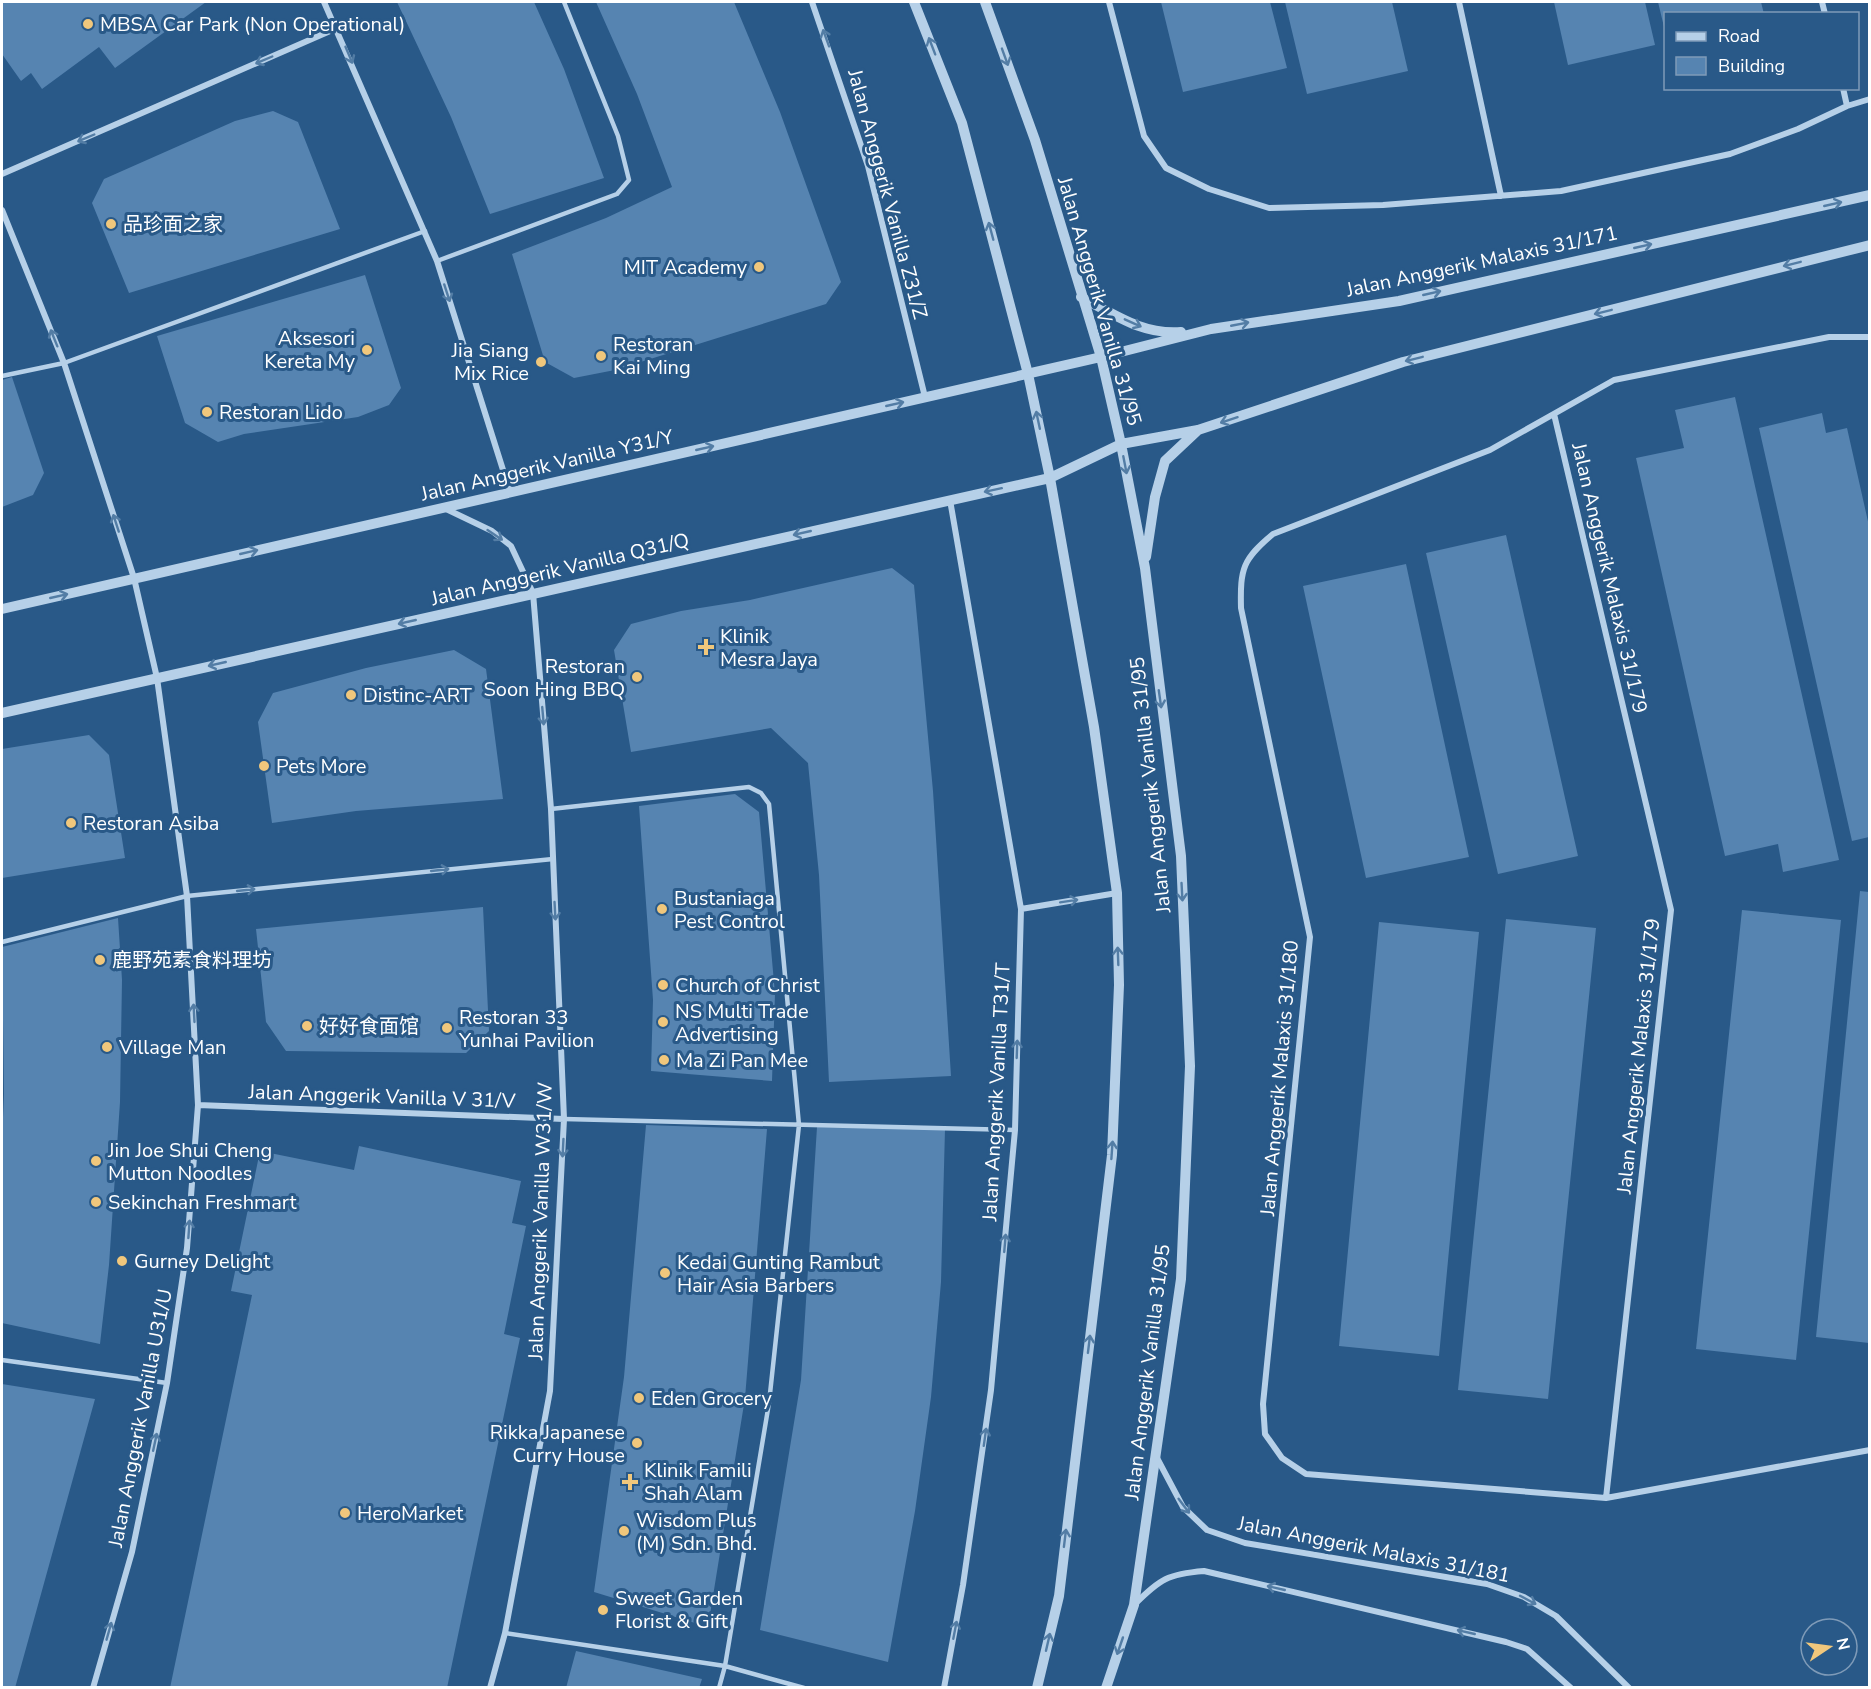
<svg xmlns="http://www.w3.org/2000/svg" width="1871" height="1689" viewBox="0 0 1871 1689" font-family="'Nunito Sans','Noto Sans SC',sans-serif">
<style>
.building{fill:#5684b1}
.lines{fill:none;stroke-linecap:round;stroke-linejoin:round}
.service{stroke:#b6d0e8;stroke-width:4.5}
.minor{stroke:#b6d0e8;stroke-width:6}
.tertiary{stroke:#b6d0e8;stroke-width:10}
.oneway{stroke:#537da5}
.poi-dot{fill:#f0c77c;stroke:#295988;stroke-width:2}
.labels{text-anchor:middle;stroke-width:6;stroke-linejoin:round;paint-order:stroke}
.poi-label{font-size:20px;fill:#fff;stroke:#295988;text-anchor:start}
.street-label{font-size:20px;fill:#fff;stroke:#295988}
</style>
<rect width="100%" height="100%" fill="#295988"/>
<path class="building" d="M2,2H206L115,68L99,47L42,89L31,73L21,81L2,54Z
M397,2H534L564,69L604,178L490,214L451,117Z
M596,2H734L780,112L841,282L826,304L615,370L574,378L545,362L512,254L606,218L672,187L637,94Z
M1161,2H1270L1287,68L1183,92Z
M1285,2H1392L1408,71L1307,94Z
M1554,2H1645L1655,45L1568,65Z
M1658,2H1761L1764,14H1665V31Z
M273,111L298,122L340,229L129,293L92,203L104,179L235,121Z
M365,275L401,388L389,405L358,417L244,434L218,442L185,423L157,336Z
M12,377L44,473L33,495L2,507V380Z
M1735,397L1839,860L1783,872L1778,844L1725,856L1636,458L1684,448L1675,410Z
M1822,413L1826,433L1847,428L1869,526V837L1852,841L1759,428Z
M1506,535L1578,856L1498,874L1426,553Z
M1406,564L1469,857L1366,878L1303,586Z
M892,568L914,585L933,791L951,1076L829,1082L819,875L808,763L771,728L631,752L614,650L631,624L681,611L750,600Z
M454,650L486,669L503,799L356,811L272,823L258,722L273,693L366,668Z
M89,735L109,755L125,858L2,878V749Z
M735,794L759,812L775,994L772,1081L651,1071L653,1000L639,806Z
M1860,891L1869,892V1343L1816,1337Z
M483,907L489,1031L466,1053L286,1051L266,1022L256,929Z
M1742,910L1841,920L1796,1360L1696,1349Z
M118,918L122,980L120,1102L109,1265L100,1344L2,1323V1140L4,1094L2,947Z
M1506,919L1596,928L1548,1399L1458,1390Z
M1379,922L1479,932L1439,1356L1339,1346Z
M646,1125L767,1129L745,1398L708,1627L594,1592L624,1377Z
M817,1127L945,1129L941,1282L931,1397L915,1511L888,1662L760,1630L801,1380Z
M359,1146L521,1181L512,1223L526,1226L504,1334L520,1338L447,1688H170L252,1295L231,1291L260,1151L354,1170Z
M2,1384L95,1399L15,1688H2Z
M576,1651L702,1679L699,1688H566Z"/>
<g class="lines">
<path class="service" d="M437,261L617,194L629,180L618,136L564,2
M2,376L64,363L425,231
M551,809L749,787L761,793L769,804L799,1125L769,1403L725,1666L719,1688
M2,942L187,896L553,859
M564,1119L1015,1130
M2,1360L167,1383
M505,1633L725,1666L804,1688"/>
<path class="minor" d="M324,2L437,261L510,492
M812,2L868,166L925,397
M1109,2L1144,136L1166,168L1209,189L1269,208L1383,205L1561,191L1730,154L1798,129L1847,106L1870,99
M1459,2L1501,196
M1822,2L1825,14
M1843,88L1847,106
M2,174L337,28
M2,210L64,363L134,578L157,678L187,896L198,1105L187,1248L167,1383L132,1552L93,1688
M1870,337H1829L1614,380L1490,450L1273,534C1243,559 1240,568 1241,608L1310,937L1263,1404L1265,1434L1282,1458L1306,1474L1606,1498L1870,1450
M1554,414L1671,910L1606,1498
M444,508L492,531L511,546L533,593L551,809L564,1119L550,1391L505,1633L490,1688
M1021,909L1117,893
M198,1105L564,1119
M1157,1458L1183,1507L1207,1530L1245,1543L1487,1584L1524,1597L1556,1616L1629,1688
M1135,1604C1160,1579 1168,1574 1204,1571L1506,1642L1527,1649L1571,1688
M944,1688L963,1585L991,1390L1015,1130L1021,909L950,500"/>
<path class="tertiary" d="M914,2L962,123L1028,374L1050,478L1094,727L1117,893L1119,985L1112,1155L1059,1596L1037,1688
M985,2L1035,140L1101,357L1121,444L1145,568L1181,856L1190,1066L1181,1279L1134,1605L1106,1688
M1081,297C1114,314 1142,335 1181,332
M1146,557L1155,497L1165,461L1198,430
M2,609L1101,357L1211,329L1399,301L1870,195
M2,713L1050,478L1121,444L1198,430L1403,362L1870,245"/>
</g>
<defs><path id="oneway-shaft" d="M-6 0H5M1.5-3L5.5 0L1.5 3" fill="none" stroke-width="1.6" stroke-linecap="round" stroke-linejoin="round" transform="scale(1.5)"/></defs>
<g class="oneway">
<use href="#oneway-shaft" transform="translate(826 38) rotate(-110)"/>
<use href="#oneway-shaft" transform="translate(932 46) rotate(-111)"/>
<use href="#oneway-shaft" transform="translate(349 55) rotate(67)"/>
<use href="#oneway-shaft" transform="translate(1005 57) rotate(70)"/>
<use href="#oneway-shaft" transform="translate(264 60) rotate(157)"/>
<use href="#oneway-shaft" transform="translate(86 138) rotate(157)"/>
<use href="#oneway-shaft" transform="translate(1833 204) rotate(-13)"/>
<use href="#oneway-shaft" transform="translate(991 231) rotate(-105)"/>
<use href="#oneway-shaft" transform="translate(1643 246) rotate(-13)"/>
<use href="#oneway-shaft" transform="translate(1792 264) rotate(166)"/>
<use href="#oneway-shaft" transform="translate(447 293) rotate(72)"/>
<use href="#oneway-shaft" transform="translate(1432 293) rotate(-13)"/>
<use href="#oneway-shaft" transform="translate(1603 312) rotate(166)"/>
<use href="#oneway-shaft" transform="translate(1133 323) rotate(24)"/>
<use href="#oneway-shaft" transform="translate(1240 324) rotate(-11)"/>
<use href="#oneway-shaft" transform="translate(54 338) rotate(-112)"/>
<use href="#oneway-shaft" transform="translate(1414 359) rotate(166)"/>
<use href="#oneway-shaft" transform="translate(895 404) rotate(-13)"/>
<use href="#oneway-shaft" transform="translate(1038 420) rotate(-102)"/>
<use href="#oneway-shaft" transform="translate(1229 420) rotate(162)"/>
<use href="#oneway-shaft" transform="translate(705 448) rotate(-13)"/>
<use href="#oneway-shaft" transform="translate(1125 465) rotate(79)"/>
<use href="#oneway-shaft" transform="translate(993 490) rotate(168)"/>
<use href="#oneway-shaft" transform="translate(116 523) rotate(-108)"/>
<use href="#oneway-shaft" transform="translate(802 533) rotate(167)"/>
<use href="#oneway-shaft" transform="translate(495 535) rotate(34)"/>
<use href="#oneway-shaft" transform="translate(249 552) rotate(-13)"/>
<use href="#oneway-shaft" transform="translate(59 596) rotate(-13)"/>
<use href="#oneway-shaft" transform="translate(407 622) rotate(167)"/>
<use href="#oneway-shaft" transform="translate(217 664) rotate(167)"/>
<use href="#oneway-shaft" transform="translate(1160 699) rotate(82)"/>
<use href="#oneway-shaft" transform="translate(543 716) rotate(85)"/>
<use href="#oneway-shaft" transform="translate(440 870) rotate(-6)"/>
<use href="#oneway-shaft" transform="translate(246 890) rotate(-6)"/>
<use href="#oneway-shaft" transform="translate(1182 892) rotate(87)"/>
<use href="#oneway-shaft" transform="translate(1069 901) rotate(-9)"/>
<use href="#oneway-shaft" transform="translate(555 911) rotate(87)"/>
<use href="#oneway-shaft" transform="translate(1118 956) rotate(-92)"/>
<use href="#oneway-shaft" transform="translate(194 1013) rotate(-93)"/>
<use href="#oneway-shaft" transform="translate(1017 1049) rotate(-88)"/>
<use href="#oneway-shaft" transform="translate(563 1148) rotate(93)"/>
<use href="#oneway-shaft" transform="translate(1112 1150) rotate(-86)"/>
<use href="#oneway-shaft" transform="translate(189 1229) rotate(-86)"/>
<use href="#oneway-shaft" transform="translate(1005 1243) rotate(-85)"/>
<use href="#oneway-shaft" transform="translate(1089 1344) rotate(-83)"/>
<use href="#oneway-shaft" transform="translate(985 1437) rotate(-82)"/>
<use href="#oneway-shaft" transform="translate(155 1442) rotate(-78)"/>
<use href="#oneway-shaft" transform="translate(1184 1506) rotate(53)"/>
<use href="#oneway-shaft" transform="translate(1065 1538) rotate(-83)"/>
<use href="#oneway-shaft" transform="translate(1276 1588) rotate(-167)"/>
<use href="#oneway-shaft" transform="translate(1528 1600) rotate(28)"/>
<use href="#oneway-shaft" transform="translate(955 1630) rotate(-79)"/>
<use href="#oneway-shaft" transform="translate(109 1631) rotate(-74)"/>
<use href="#oneway-shaft" transform="translate(1466 1632) rotate(-167)"/>
<use href="#oneway-shaft" transform="translate(1048 1642) rotate(-77)"/>
<use href="#oneway-shaft" transform="translate(1120 1646) rotate(109)"/>
</g>
<g class="poi-dot">
<circle cx="88" cy="24" r="6"/>
<circle cx="111" cy="224" r="6"/>
<circle cx="759" cy="267" r="6"/>
<circle cx="367" cy="350" r="6"/>
<circle cx="601" cy="356" r="6"/>
<circle cx="541" cy="362" r="6"/>
<circle cx="207" cy="412" r="6"/>
<path d="M703 638h6v6h6v6h-6v6h-6v-6h-6v-6h6z"/>
<circle cx="637" cy="677" r="6"/>
<circle cx="351" cy="695" r="6"/>
<circle cx="264" cy="766" r="6"/>
<circle cx="71" cy="823" r="6"/>
<circle cx="662" cy="909" r="6"/>
<circle cx="100" cy="960" r="6"/>
<circle cx="663" cy="985" r="6"/>
<circle cx="663" cy="1022" r="6"/>
<circle cx="307" cy="1026" r="6"/>
<circle cx="447" cy="1028" r="6"/>
<circle cx="107" cy="1047" r="6"/>
<circle cx="664" cy="1060" r="6"/>
<circle cx="96" cy="1161" r="6"/>
<circle cx="96" cy="1202" r="6"/>
<circle cx="122" cy="1261" r="6"/>
<circle cx="665" cy="1273" r="6"/>
<circle cx="639" cy="1398" r="6"/>
<circle cx="637" cy="1443" r="6"/>
<path d="M627 1473h6v6h6v6h-6v6h-6v-6h-6v-6h6z"/>
<circle cx="345" cy="1513" r="6"/>
<circle cx="624" cy="1531" r="6"/>
<circle cx="603" cy="1610" r="6"/>
</g>
<g class="labels">
<g class="poi-label">
<text x="100" y="31">MBSA Car Park (Non Operational)</text>
<text x="123" y="231">品珍面之家</text>
<text x="747" y="274" text-anchor="end">MIT Academy</text>
<text x="355" y="345" text-anchor="end">Aksesori<tspan x="355" dy="23">Kereta My</tspan></text>
<text x="613" y="351">Restoran<tspan x="613" dy="23">Kai Ming</tspan></text>
<text x="529" y="357" text-anchor="end">Jia Siang<tspan x="529" dy="23">Mix Rice</tspan></text>
<text x="219" y="419">Restoran Lido</text>
<text x="720" y="643">Klinik<tspan x="720" dy="23">Mesra Jaya</tspan></text>
<text x="625" y="673" text-anchor="end">Restoran<tspan x="625" dy="23">Soon Hing BBQ</tspan></text>
<text x="363" y="702">Distinc-ART</text>
<text x="276" y="773">Pets More</text>
<text x="83" y="830">Restoran Asiba</text>
<text x="674" y="905">Bustaniaga<tspan x="674" dy="23">Pest Control</tspan></text>
<text x="112" y="967">鹿野苑素食料理坊</text>
<text x="675" y="992">Church of Christ</text>
<text x="675" y="1018">NS Multi Trade<tspan x="675" dy="23">Advertising</tspan></text>
<text x="459" y="1024">Restoran 33<tspan x="459" dy="23">Yunhai Pavilion</tspan></text>
<text x="319" y="1033">好好食面馆</text>
<text x="119" y="1054">Village Man</text>
<text x="676" y="1067">Ma Zi Pan Mee</text>
<text x="108" y="1157">Jin Joe Shui Cheng<tspan x="108" dy="23">Mutton Noodles</tspan></text>
<text x="108" y="1209">Sekinchan Freshmart</text>
<text x="134" y="1268">Gurney Delight</text>
<text x="677" y="1269">Kedai Gunting Rambut<tspan x="677" dy="23">Hair Asia Barbers</tspan></text>
<text x="651" y="1405">Eden Grocery</text>
<text x="625" y="1439" text-anchor="end">Rikka Japanese<tspan x="625" dy="23">Curry House</tspan></text>
<text x="644" y="1477">Klinik Famili<tspan x="644" dy="23">Shah Alam</tspan></text>
<text x="357" y="1520">HeroMarket</text>
<text x="636" y="1527">Wisdom Plus<tspan x="636" dy="23">(M) Sdn. Bhd.</tspan></text>
<text x="615" y="1605">Sweet Garden<tspan x="615" dy="23">Florist &amp; Gift</tspan></text>
</g>
<g class="street-label">
<text transform="translate(888 194) rotate(75)" y="7">Jalan Anggerik Vanilla Z31/Z</text>
<text transform="translate(1482 261) rotate(-12)" y="7">Jalan Anggerik Malaxis 31/171</text>
<text transform="translate(1100 301) rotate(74)" y="7">Jalan Anggerik Vanilla 31/95</text>
<text transform="translate(547 465) rotate(-13)" y="7">Jalan Anggerik Vanilla Y31/Y</text>
<text transform="translate(560 569) rotate(-13)" y="7">Jalan Anggerik Vanilla Q31/Q</text>
<text transform="translate(1610 578) rotate(77)" y="7">Jalan Anggerik Malaxis 31/179</text>
<text transform="translate(1150 785) rotate(-96)" y="7">Jalan Anggerik Vanilla 31/95</text>
<text transform="translate(1638 1056) rotate(-84)" y="7">Jalan Anggerik Malaxis 31/179</text>
<text transform="translate(1279 1078) rotate(-85)" y="7">Jalan Anggerik Malaxis 31/180</text>
<text transform="translate(996 1092) rotate(-87)" y="7">Jalan Anggerik Vanilla T31/T</text>
<text transform="translate(382 1096) rotate(2)" y="7">Jalan Anggerik Vanilla V 31/V</text>
<text transform="translate(540 1221) rotate(-88)" y="7">Jalan Anggerik Vanilla W31/W</text>
<text transform="translate(1147 1372) rotate(-83)" y="7">Jalan Anggerik Vanilla 31/95</text>
<text transform="translate(140 1418) rotate(-79)" y="7">Jalan Anggerik Vanilla U31/U</text>
<text transform="translate(1374 1549) rotate(11)" y="7">Jalan Anggerik Malaxis 31/181</text>
</g>
</g>
<rect width="1871" height="1689" fill="none" stroke="#ffffff" stroke-width="6"/>
<rect x="1664" y="12" width="195" height="78" fill="#295988" stroke="#7f9bb8" stroke-width="1.5"/>
<rect x="1676" y="32" width="30" height="9" fill="#b6d0e8" stroke="#7f9bb8" stroke-width="1.5"/>
<text x="1718" y="42" font-size="18" fill="#ffffff">Road</text>
<rect x="1676" y="57" width="30" height="18" fill="#5684b1" stroke="#7f9bb8" stroke-width="1.5"/>
<text x="1718" y="72" font-size="18" fill="#ffffff">Building</text>
<g transform="translate(1829 1647) rotate(77)"><circle r="28" fill="#295988" stroke="#7f9bb8" stroke-width="1.5"/>
<path d="M0-4.5L10 22L0 15L-10 22Z" fill="#f0c77c"/>
<text y="-9" font-size="16" font-weight="bold" text-anchor="middle" fill="#ffffff">N</text>
</g>
</svg>
